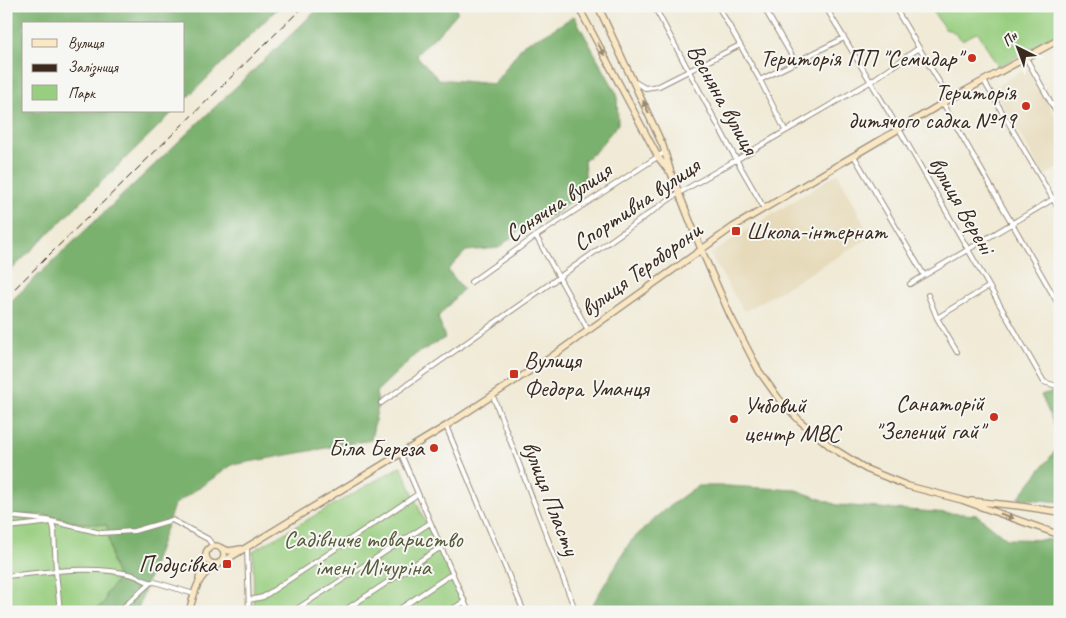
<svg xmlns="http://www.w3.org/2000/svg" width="1066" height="618" viewBox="0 0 1066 618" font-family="Caveat,sans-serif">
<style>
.built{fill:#e6daba}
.green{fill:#98ce7f;stroke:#6a7c4e}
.forest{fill:#7ab16e;stroke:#5a6e46}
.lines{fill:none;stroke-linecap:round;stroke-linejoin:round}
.street-casing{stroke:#968a7a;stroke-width:6}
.secondary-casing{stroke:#968a7a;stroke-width:8}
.street{stroke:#fff;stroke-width:4}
.secondary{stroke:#fae7c3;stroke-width:5.5}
.rail{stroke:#3b2a1e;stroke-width:1;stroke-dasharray:8 4;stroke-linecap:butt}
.oneway{fill:#9a8870}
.poi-dot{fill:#c8321e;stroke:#f6f6f2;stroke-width:2}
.labels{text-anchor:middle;stroke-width:4;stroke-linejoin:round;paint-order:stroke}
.poi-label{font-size:24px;fill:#3b2a1e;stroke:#f6f6f2;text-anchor:end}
.street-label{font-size:24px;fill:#3b2a1e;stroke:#f6f6f2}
.park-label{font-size:24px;fill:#575b3b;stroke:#f6f6f2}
</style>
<rect width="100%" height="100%" fill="#f6f6f2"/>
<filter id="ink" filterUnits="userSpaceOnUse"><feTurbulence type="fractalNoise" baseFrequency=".02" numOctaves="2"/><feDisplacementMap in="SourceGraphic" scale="10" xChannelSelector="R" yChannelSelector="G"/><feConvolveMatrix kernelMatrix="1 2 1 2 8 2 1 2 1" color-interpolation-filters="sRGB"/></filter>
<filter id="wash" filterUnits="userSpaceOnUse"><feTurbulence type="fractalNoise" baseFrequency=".0096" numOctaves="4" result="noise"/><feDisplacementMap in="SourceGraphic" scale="20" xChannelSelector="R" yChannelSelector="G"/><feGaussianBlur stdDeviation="1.12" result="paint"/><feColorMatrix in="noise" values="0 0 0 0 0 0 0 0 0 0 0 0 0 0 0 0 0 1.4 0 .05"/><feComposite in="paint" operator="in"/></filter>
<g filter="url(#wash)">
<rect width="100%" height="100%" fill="#f0ead6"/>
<path class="built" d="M1027,68L1060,124V167L1044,176L993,88Z
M838,173L871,237L744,312L710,254Z"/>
<path class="green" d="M929,6H1060V33L998,67L978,32L962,40L952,31L945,29Z
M401,466L426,524L430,526L466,612H254L253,551Z
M43,514L75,522L107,525L112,562L118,579L106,594L105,602L93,612H6V517Z"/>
<path class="forest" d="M6,6H280L184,101V24H24V111H174L6,275Z
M321,6H457V13L444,28L416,55L438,79L494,84L524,44L547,33L574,16L617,94L618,124L594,153L584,160L586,187L556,214L524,226L499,248L466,251L448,270L463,289L438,317L445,338L416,354L376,392L378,405L371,440L232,465L174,505L137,612H93L105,602L106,594L118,579L112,562L107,525L75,522L43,514L6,517V306Z
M1060,389V438L1041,395Z
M1060,445V502L1018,498Z
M697,486H727L796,490L837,505L977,515L1007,539L1060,540V612H588L630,542L663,511Z"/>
</g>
<g filter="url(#ink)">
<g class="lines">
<g class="street-casing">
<path id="street" d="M654,6L736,159L764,208
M718,6L760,80L785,130
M763,6L796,63
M825,6L899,129L1044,382L1060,387
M894,6L950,100
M1026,58L1060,119
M760,80L844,38
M984,81L1060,211
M635,82L645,88L659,86L740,45
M943,103L1060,307
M854,156L924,275
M536,236L588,330
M471,282L536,236L665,152
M910,284L1060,195
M928,295L937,318
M957,352L937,318L988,287
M493,396L576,612
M381,403L674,196L870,82L919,48
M446,426L524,612
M401,454L469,612
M6,516L47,520L101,533L134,531L172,520L208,539L213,546
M6,525L8,527L52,522L54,530L56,571C80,569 110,569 133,575C141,577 146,584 155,582L194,594
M247,547L249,612
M6,576L56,571L60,612
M249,600L263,597L418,494
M83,612L93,611
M118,612L150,583
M292,612L430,523
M342,612L441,547
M395,612L453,573
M448,612L465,601"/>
</g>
<g class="secondary-casing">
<path id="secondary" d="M578,6L658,157L668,170
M598,6L663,146L671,173L701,249L730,315L759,371L779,399L801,422L831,447L866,469L908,486L962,500L1060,535
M971,501L1019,506L1060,512
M206 555a9 9 0 1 1 18 0a9 9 0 1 1-18 0Z
M221,548L229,551L241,549
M199,579L206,555
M189,612C194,595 196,579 211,569L446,426L551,357L733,227L943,103L1060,39"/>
</g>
<use href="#street" class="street"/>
<use href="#secondary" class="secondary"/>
<path class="rail" d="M6,297L304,6"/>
</g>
<defs><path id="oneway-solid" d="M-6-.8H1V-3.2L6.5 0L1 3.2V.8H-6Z" transform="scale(1.25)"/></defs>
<g class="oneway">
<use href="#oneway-solid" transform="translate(601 49) rotate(62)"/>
<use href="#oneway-solid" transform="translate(646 107) rotate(-114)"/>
<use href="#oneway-solid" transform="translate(1007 516) rotate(19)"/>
</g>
</g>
<g class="poi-dot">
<circle cx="972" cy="58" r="5"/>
<circle cx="1026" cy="106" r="5"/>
<rect x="731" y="226" width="10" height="10" rx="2.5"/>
<rect x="509" y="369" width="10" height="10" rx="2.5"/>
<circle cx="994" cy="417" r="5"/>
<circle cx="734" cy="419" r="5"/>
<circle cx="434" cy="448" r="5"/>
<rect x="222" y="559" width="10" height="10" rx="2.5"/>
</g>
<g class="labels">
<g class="poi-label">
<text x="962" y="66">Територія ПП "Семидар"</text>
<text x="1016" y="100">Територія<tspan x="1016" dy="28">дитячого садка №19</tspan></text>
<text x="746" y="239" text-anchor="start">Школа-інтернат</text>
<text x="524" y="368" text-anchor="start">Вулиця<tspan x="524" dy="28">Федора Уманця</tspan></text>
<text x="984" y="411">Санаторій<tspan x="984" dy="28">"Зелений гай"</tspan></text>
<text x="744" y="413" text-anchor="start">Учбовий<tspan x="744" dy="28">центр МВС</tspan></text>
<text x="424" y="456">Біла Береза</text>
<text x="217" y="572">Подусівка</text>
</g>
<g class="street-label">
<text transform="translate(723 99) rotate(61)" y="8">Весняна вулиця</text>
<text transform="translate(558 202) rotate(-34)" y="8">Сонячна вулиця</text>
<text transform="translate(636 204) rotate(-34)" y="8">Спортивна вулиця</text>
<text transform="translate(962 205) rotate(60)" y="8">вулиця Верені</text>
<text transform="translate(641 269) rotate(-36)" y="8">вулиця Тероборони</text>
<text transform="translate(551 498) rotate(69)" y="8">вулиця Пласту</text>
</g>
<g class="park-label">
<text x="373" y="547">Садівниче товариство<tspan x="373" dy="28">імені Мічуріна</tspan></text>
</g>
</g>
<rect width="1066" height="618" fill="none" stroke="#f6f6f2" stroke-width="25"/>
<rect x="22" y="22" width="162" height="90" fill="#f6f6f2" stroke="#aba49d"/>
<rect x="32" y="39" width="25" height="8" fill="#fae7c3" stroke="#aba49d"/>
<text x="68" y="48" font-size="15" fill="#3b2a1e">Вулиця</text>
<rect x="32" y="64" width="25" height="8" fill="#3b2a1e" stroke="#aba49d"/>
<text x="68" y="72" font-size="15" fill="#3b2a1e">Залізниця</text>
<rect x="32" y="85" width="25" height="15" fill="#98ce7f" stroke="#aba49d"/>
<text x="68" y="98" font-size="15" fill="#3b2a1e">Парк</text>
<g transform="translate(1018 48) rotate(318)" stroke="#f6f6f2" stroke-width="4" paint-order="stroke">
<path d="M0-4L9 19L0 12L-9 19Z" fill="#3b2a1e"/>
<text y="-8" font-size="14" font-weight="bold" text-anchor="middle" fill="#3b2a1e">Пн</text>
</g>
</svg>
